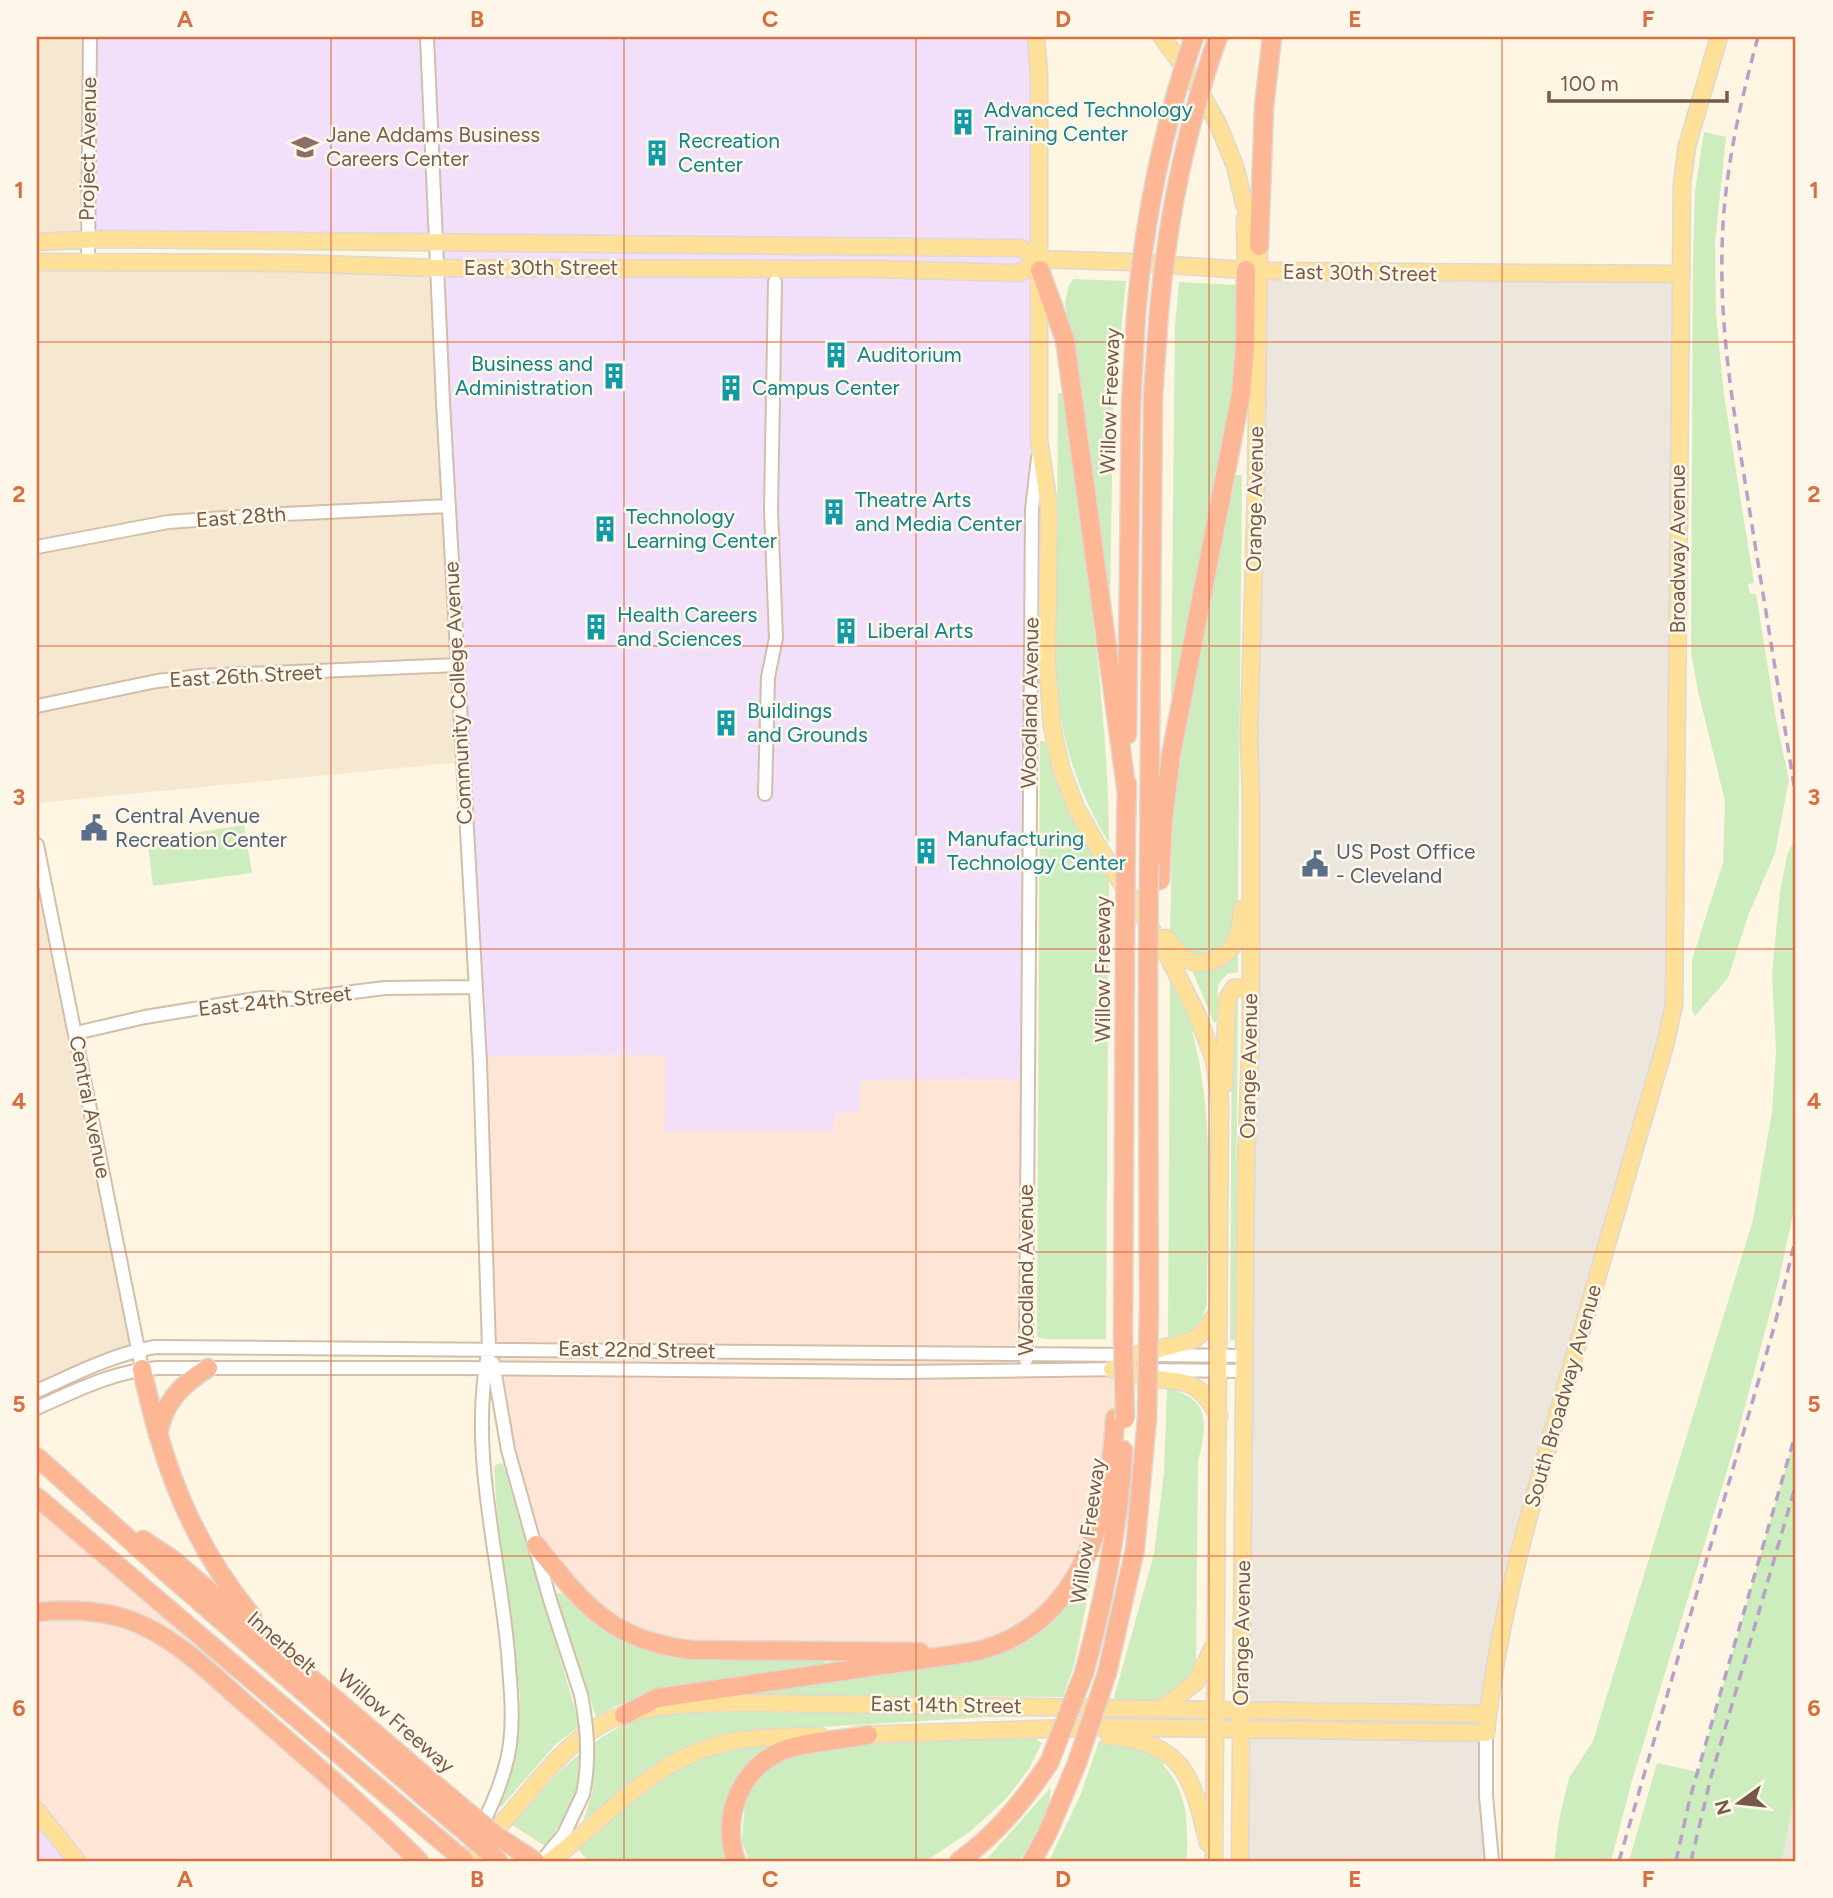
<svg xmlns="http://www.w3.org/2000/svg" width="1833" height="1898" viewBox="0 0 1833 1898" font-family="Figtree,sans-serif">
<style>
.residential{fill:#f6e7d0}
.commercial{fill:#ffe5d5}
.industrial{fill:#ede6dd}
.education{fill:#f2dffa}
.green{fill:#ceedbf}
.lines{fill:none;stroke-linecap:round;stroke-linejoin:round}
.minor-casing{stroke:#d2bfaa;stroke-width:16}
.major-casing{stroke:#dfd8d3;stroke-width:19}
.highway-casing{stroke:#dfd8d3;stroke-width:21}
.minor{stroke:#fff;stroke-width:12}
.major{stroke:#ffe098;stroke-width:16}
.highway{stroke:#fdb794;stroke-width:18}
.rail{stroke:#b8a0c8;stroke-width:3.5;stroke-dasharray:10 7;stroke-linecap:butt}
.minor-bridge-casing{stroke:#d2bfaa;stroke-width:16;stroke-linecap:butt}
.highway-bridge-casing{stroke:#dfd8d3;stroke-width:21;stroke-linecap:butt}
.minor-bridge{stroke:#fff;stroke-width:12}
.highway-bridge{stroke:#fdb794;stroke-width:18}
.grid{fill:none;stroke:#d96e40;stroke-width:2;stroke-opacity:0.55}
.labels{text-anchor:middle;stroke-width:5;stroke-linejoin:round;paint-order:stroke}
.culture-label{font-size:21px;fill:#0d838f;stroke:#fff8ea;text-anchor:start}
.education-label{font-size:21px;fill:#785e54;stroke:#fff8ea;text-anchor:start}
.street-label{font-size:21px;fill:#785b46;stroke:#fff8ea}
.service-label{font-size:21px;fill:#4e5e75;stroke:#fff8ea;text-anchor:start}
.neatline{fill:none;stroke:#d96e40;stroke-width:2.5}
.grid-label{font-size:23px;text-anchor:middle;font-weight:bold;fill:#d96e40}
</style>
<rect width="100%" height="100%" fill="#fef5e2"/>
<path class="residential" d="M37,37H90L87,239L37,242Z
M37,262L436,268L462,762L37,803Z
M37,845L138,1350L37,1391Z"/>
<path class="commercial" d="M666,1055L665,1131H834V1113L860,1080L1028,1079L1025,1370L1112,1369L1115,1418L1106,1489L1059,1602L973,1652L692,1650L633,1636L536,1545L500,1395L485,1368L479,1056Z
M37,1497L173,1614L235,1682L346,1777L394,1827L421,1861H77L37,1811Z"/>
<path class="industrial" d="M1259,271L1681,274L1675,983L1491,1685L1492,1861H1240Z
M1796,1790V1861H1782Z"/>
<path class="education" d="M90,37H1036L1039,75L1028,1079L861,1080L859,1112L834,1113V1131H665V1055L479,1056L435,242L87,239Z
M37,1812L77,1861H37Z"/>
<path class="green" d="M1704,132L1726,137L1715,243L1716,314L1724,395L1754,583L1748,584L1750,594H1756L1776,719L1789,780L1775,853L1748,916L1728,978L1695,1016L1692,1010V960L1723,863L1725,801L1698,691L1691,652L1693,256L1695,191Z
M1074,279L1126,281L1113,410L1110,608L1065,303L1069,285Z
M1179,282L1238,285L1240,366L1176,696L1171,695L1175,325Z
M1058,393H1063C1082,542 1108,693 1109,843C1075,786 1061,741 1056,674Z
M1234,475H1242L1238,898L1235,923L1225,947C1197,961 1191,957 1170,935L1172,843L1176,789L1189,712Z
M1040,741H1045C1058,791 1078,837 1109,878L1106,1339H1047L1039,1338L1037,1335Z
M244,825L252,873L153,886L148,845L194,833Z
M1796,836V1201L1779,1279L1733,1451L1631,1784L1611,1861H1554L1559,1820L1569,1778L1593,1741L1753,1220L1772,1112L1776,1052L1772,974L1780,892L1787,855Z
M1236,954L1238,955V972L1227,974L1218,985L1217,1021L1214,1023L1192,970Z
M1170,974L1196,1030L1192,1032C1216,1116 1207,1215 1207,1303C1201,1329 1192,1335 1168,1339Z
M1238,997L1235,1339L1234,1341L1230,1339L1232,1006L1235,999Z
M1167,1389C1212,1397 1207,1427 1198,1461L1196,1661L1186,1680L1158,1701H1113L1154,1554L1164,1472Z
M1796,1432V1790L1782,1861H1629L1657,1763L1698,1772Z
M499,1463L503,1464L580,1726L556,1744L501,1807L497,1804L512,1766L519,1725L520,1696L497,1513L494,1466Z
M1093,1572L1074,1665L1063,1697L758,1695V1690L971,1661C1030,1648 1057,1617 1093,1572Z
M564,1592L629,1640L824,1656L825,1665C779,1671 733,1678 687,1687C655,1693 624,1699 596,1717L556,1594Z
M679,1710L1023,1712V1717H988L754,1731L717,1737L676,1754L644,1772L583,1821L593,1790L577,1787L565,1817L545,1846L512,1825C549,1782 586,1737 641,1718C653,1714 667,1712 679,1710Z
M989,1738H1034L1042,1743L1029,1769L1006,1799L971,1831L926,1861H749L742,1841L745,1802L753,1783L774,1760L818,1747Z
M1099,1741C1124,1744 1144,1747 1165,1761L1163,1765C1190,1795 1187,1823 1187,1861H1049L1080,1796Z
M780,1743L753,1761L730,1861H588L578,1849C617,1814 658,1771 710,1754C732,1747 756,1746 780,1743Z
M1050,1788C1054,1807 1029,1845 1019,1861H985Z"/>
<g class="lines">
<g class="minor-casing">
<path id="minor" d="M427,37L443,402L480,1062L489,1349C468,1449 499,1553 508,1653C510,1683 514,1713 510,1744C506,1772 493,1804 480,1829
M88,262L90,37
M37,547L168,522L265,515L448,506
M37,706L157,681L200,676L457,665
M765,794L768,677L776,638L771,510L775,282
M37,845L142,1369
M76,1033L145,1017L262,998L296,999L385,988L475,987
M1151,1355L1245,1356
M1026,1360L1032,509L1038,458
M493,1363L508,1450L550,1600L581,1695
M1142,1370L1245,1371
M37,1391C75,1374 113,1354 155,1347L1129,1355
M37,1408C77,1390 114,1371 158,1368H460L901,1372L1121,1369
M1486,1733V1796L1492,1861
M542,1861L564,1834L583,1794"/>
</g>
<g class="major-casing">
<path id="major" d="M1036,37L1039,75V440L1049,507L1047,662L1052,726L1061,768L1076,808L1097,845L1163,947L1196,1012L1214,1059L1220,1101L1214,1861
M1162,37L1196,84L1218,124L1235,166L1244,203L1259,246L1256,490L1249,736L1251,797V1028L1246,1168L1240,1861
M1245,219L1246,270
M37,242L101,239L1020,248L1040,259L1128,262L1259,271L1681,274
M37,262L292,263L436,268L873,269L1020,273L1040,259
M1166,938C1173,946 1180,957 1190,961C1196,964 1204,963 1211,961C1236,955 1240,932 1242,909
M1224,1085L1227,999L1234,988L1251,986
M1136,1355L1193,1340L1203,1332L1219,1311
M1112,1369C1125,1372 1138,1376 1151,1378C1191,1384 1195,1378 1219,1416
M1162,1708L1196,1682L1213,1647
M857,1735L1105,1727L1486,1733C1497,1624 1528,1517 1558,1412C1593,1289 1629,1167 1665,1045L1674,1005L1682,184L1687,146L1719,37
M1109,1736C1186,1744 1192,1777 1208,1843
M37,1811L77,1861
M463,1861C476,1849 489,1837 502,1823C538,1784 571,1730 626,1714C670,1702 715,1703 760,1703L1488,1714
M550,1861C603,1821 647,1766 713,1746C747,1736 785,1737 820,1736"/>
</g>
<g class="highway-casing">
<path id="highway" d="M1212,54L1218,37
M1259,246L1264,107L1272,37
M1040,270L1065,340L1127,794
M1127,735L1131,404L1136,315
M1126,831L1127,784
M1149,865L1153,396L1159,312
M1160,880L1163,820L1171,755L1241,394L1245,346L1246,270
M1148,977L1149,1306
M1123,1334L1125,945
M142,1369C162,1463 190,1541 252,1616
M158,1435C163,1403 181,1385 208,1368
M37,1457L161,1568L422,1795
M37,1497L407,1812
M143,1540L172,1559L432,1782
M536,1545C584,1605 611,1641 692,1650L920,1652
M37,1612C68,1609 103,1610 132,1621C177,1638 213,1676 248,1706C306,1757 364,1806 419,1861
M1084,1673C1104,1600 1119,1526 1123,1450
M1107,1673L1135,1549L1147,1418
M624,1715L657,1698L973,1652C1082,1628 1110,1516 1115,1418
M736,1861C720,1817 741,1765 787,1749C811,1741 842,1740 868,1735
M959,1861C996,1835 1024,1800 1049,1763
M1032,1861L1047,1834L1077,1763"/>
</g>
<use href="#minor" class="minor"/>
<use href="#major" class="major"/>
<use href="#highway" class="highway"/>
<path class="rail" d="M1758,37C1739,107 1723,178 1722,251C1720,333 1734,413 1747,494C1763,595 1780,697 1796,798
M1619,1861L1775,1324L1796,1237
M1676,1861L1690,1798L1796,1432
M1691,1861L1711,1777L1796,1484"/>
<g class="minor-bridge-casing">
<path id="minor-bridge" d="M581,1695C588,1729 590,1760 583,1794"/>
</g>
<g class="highway-bridge-casing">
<path id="highway-bridge" d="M1159,312C1167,223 1184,138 1212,54
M1136,315C1144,220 1163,127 1194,37
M1125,945L1126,831
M1148,977L1149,865
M1123,1334L1125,1419
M1147,1418L1149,1306
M1049,1763L1084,1673
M1077,1763L1107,1673
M432,1782L495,1835L535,1861
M422,1795L499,1861
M407,1812L465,1861"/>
</g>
<use href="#minor-bridge" class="minor-bridge"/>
<use href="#highway-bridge" class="highway-bridge"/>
</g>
<path class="grid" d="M331,37V1861M624,37V1861M916,37V1861M1209,37V1861M1502,37V1861M37,342H1796M37,646H1796M37,949H1796M37,1252H1796M37,1556H1796"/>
<defs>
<g id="building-bare" transform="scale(2.1)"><path d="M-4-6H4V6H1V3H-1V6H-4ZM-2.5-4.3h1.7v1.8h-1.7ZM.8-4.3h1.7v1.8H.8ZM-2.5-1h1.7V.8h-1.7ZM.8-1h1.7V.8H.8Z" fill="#0f9aa8" stroke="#fff8ea" stroke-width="2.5" paint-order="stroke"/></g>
<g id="school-bare" transform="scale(2.1)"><path d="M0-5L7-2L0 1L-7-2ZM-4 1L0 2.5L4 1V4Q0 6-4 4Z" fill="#8d6e63" stroke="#fff8ea" stroke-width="2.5" paint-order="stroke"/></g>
<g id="civic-bare" transform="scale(2.1)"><path d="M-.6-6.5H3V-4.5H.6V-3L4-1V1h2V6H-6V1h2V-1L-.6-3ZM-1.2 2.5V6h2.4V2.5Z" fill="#5c6f8a" stroke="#fff8ea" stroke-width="2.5" paint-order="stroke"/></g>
</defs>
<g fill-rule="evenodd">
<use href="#building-bare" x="963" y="122"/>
<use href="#school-bare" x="305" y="147"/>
<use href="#building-bare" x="657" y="153"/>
<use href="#building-bare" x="836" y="355"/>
<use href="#building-bare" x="614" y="376"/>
<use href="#building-bare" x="731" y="388"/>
<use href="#building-bare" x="834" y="512"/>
<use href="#building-bare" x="605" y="529"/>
<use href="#building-bare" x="596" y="627"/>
<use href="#building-bare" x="846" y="631"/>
<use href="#building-bare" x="726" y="723"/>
<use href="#civic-bare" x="94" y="828"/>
<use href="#building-bare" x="926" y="851"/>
<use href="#civic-bare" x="1315" y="864"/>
</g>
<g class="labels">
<g class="culture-label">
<text x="984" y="117">Advanced Technology<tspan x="984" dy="24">Training Center</tspan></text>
<text x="678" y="148">Recreation<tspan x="678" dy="24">Center</tspan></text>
<text x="857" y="362">Auditorium</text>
<text x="593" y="371" text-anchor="end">Business and<tspan x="593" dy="24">Administration</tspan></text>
<text x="752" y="395">Campus Center</text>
<text x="855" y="507">Theatre Arts<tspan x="855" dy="24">and Media Center</tspan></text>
<text x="626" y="524">Technology<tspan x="626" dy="24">Learning Center</tspan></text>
<text x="617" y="622">Health Careers<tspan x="617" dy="24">and Sciences</tspan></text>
<text x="867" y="638">Liberal Arts</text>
<text x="747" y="718">Buildings<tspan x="747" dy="24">and Grounds</tspan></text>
<text x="947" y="846">Manufacturing<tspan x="947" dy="24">Technology Center</tspan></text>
</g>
<g class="education-label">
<text x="326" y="142">Jane Addams Business<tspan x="326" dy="24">Careers Center</tspan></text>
</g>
<g class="street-label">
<text transform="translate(88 149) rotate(-89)" y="7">Project Avenue</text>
<text x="541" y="275">East 30th Street</text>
<text transform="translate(1360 273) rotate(1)" y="7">East 30th Street</text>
<text transform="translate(1110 401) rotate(-88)" y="7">Willow Freeway</text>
<text transform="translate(1255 499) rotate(-89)" y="7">Orange Avenue</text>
<text transform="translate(241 517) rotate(-4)" y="7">East 28th</text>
<text transform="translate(1678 549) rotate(-90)" y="7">Broadway Avenue</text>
<text transform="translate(246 676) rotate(-3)" y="7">East 26th Street</text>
<text transform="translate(458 693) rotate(-93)" y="7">Community College Avenue</text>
<text transform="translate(1030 703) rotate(-89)" y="7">Woodland Avenue</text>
<text transform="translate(1103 969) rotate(-90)" y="7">Willow Freeway</text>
<text transform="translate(275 1001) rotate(-6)" y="7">East 24th Street</text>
<text transform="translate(1249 1066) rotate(-89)" y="7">Orange Avenue</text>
<text transform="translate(90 1107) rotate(79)" y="7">Central Avenue</text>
<text transform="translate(1026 1270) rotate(-90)" y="7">Woodland Avenue</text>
<text transform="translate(637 1350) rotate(1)" y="7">East 22nd Street</text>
<text transform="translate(1563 1396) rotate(-74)" y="7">South Broadway Avenue</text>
<text transform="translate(1088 1531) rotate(-82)" y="7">Willow Freeway</text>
<text transform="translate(1242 1633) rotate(-89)" y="7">Orange Avenue</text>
<text transform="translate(282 1643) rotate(41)" y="7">Innerbelt</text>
<text transform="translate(946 1705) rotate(1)" y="7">East 14th Street</text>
<text transform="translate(396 1721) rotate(41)" y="7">Willow Freeway</text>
</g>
<g class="service-label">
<text x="115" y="823">Central Avenue<tspan x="115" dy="24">Recreation Center</tspan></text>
<text x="1336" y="859">US Post Office<tspan x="1336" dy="24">- Cleveland</tspan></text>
</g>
</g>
<rect width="1833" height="1898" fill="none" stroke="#fff8ea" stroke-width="77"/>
<g transform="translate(1739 1803) rotate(255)" stroke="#fff8ea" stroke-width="5" paint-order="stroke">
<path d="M0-5L12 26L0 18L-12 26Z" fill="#785b46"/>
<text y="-10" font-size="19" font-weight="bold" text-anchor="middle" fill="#785b46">N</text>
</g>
<path d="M1549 91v10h178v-10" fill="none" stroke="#785b46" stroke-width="3.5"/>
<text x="1560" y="91" font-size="21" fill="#785b46" stroke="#fff8ea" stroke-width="5" paint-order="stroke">100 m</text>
<rect x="38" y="38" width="1756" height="1822" class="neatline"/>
<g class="grid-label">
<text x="185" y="27">A</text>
<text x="477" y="27">B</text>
<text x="770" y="27">C</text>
<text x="1063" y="27">D</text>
<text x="1355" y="27">E</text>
<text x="1648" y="27">F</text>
<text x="19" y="198">1</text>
<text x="1814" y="198">1</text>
<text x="19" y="502">2</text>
<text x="1814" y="502">2</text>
<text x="19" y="805">3</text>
<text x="1814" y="805">3</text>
<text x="19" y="1109">4</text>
<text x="1814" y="1109">4</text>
<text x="19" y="1412">5</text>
<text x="1814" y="1412">5</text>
<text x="19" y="1716">6</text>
<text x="1814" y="1716">6</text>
<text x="185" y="1887">A</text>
<text x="477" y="1887">B</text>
<text x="770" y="1887">C</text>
<text x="1063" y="1887">D</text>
<text x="1355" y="1887">E</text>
<text x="1648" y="1887">F</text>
</g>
</svg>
